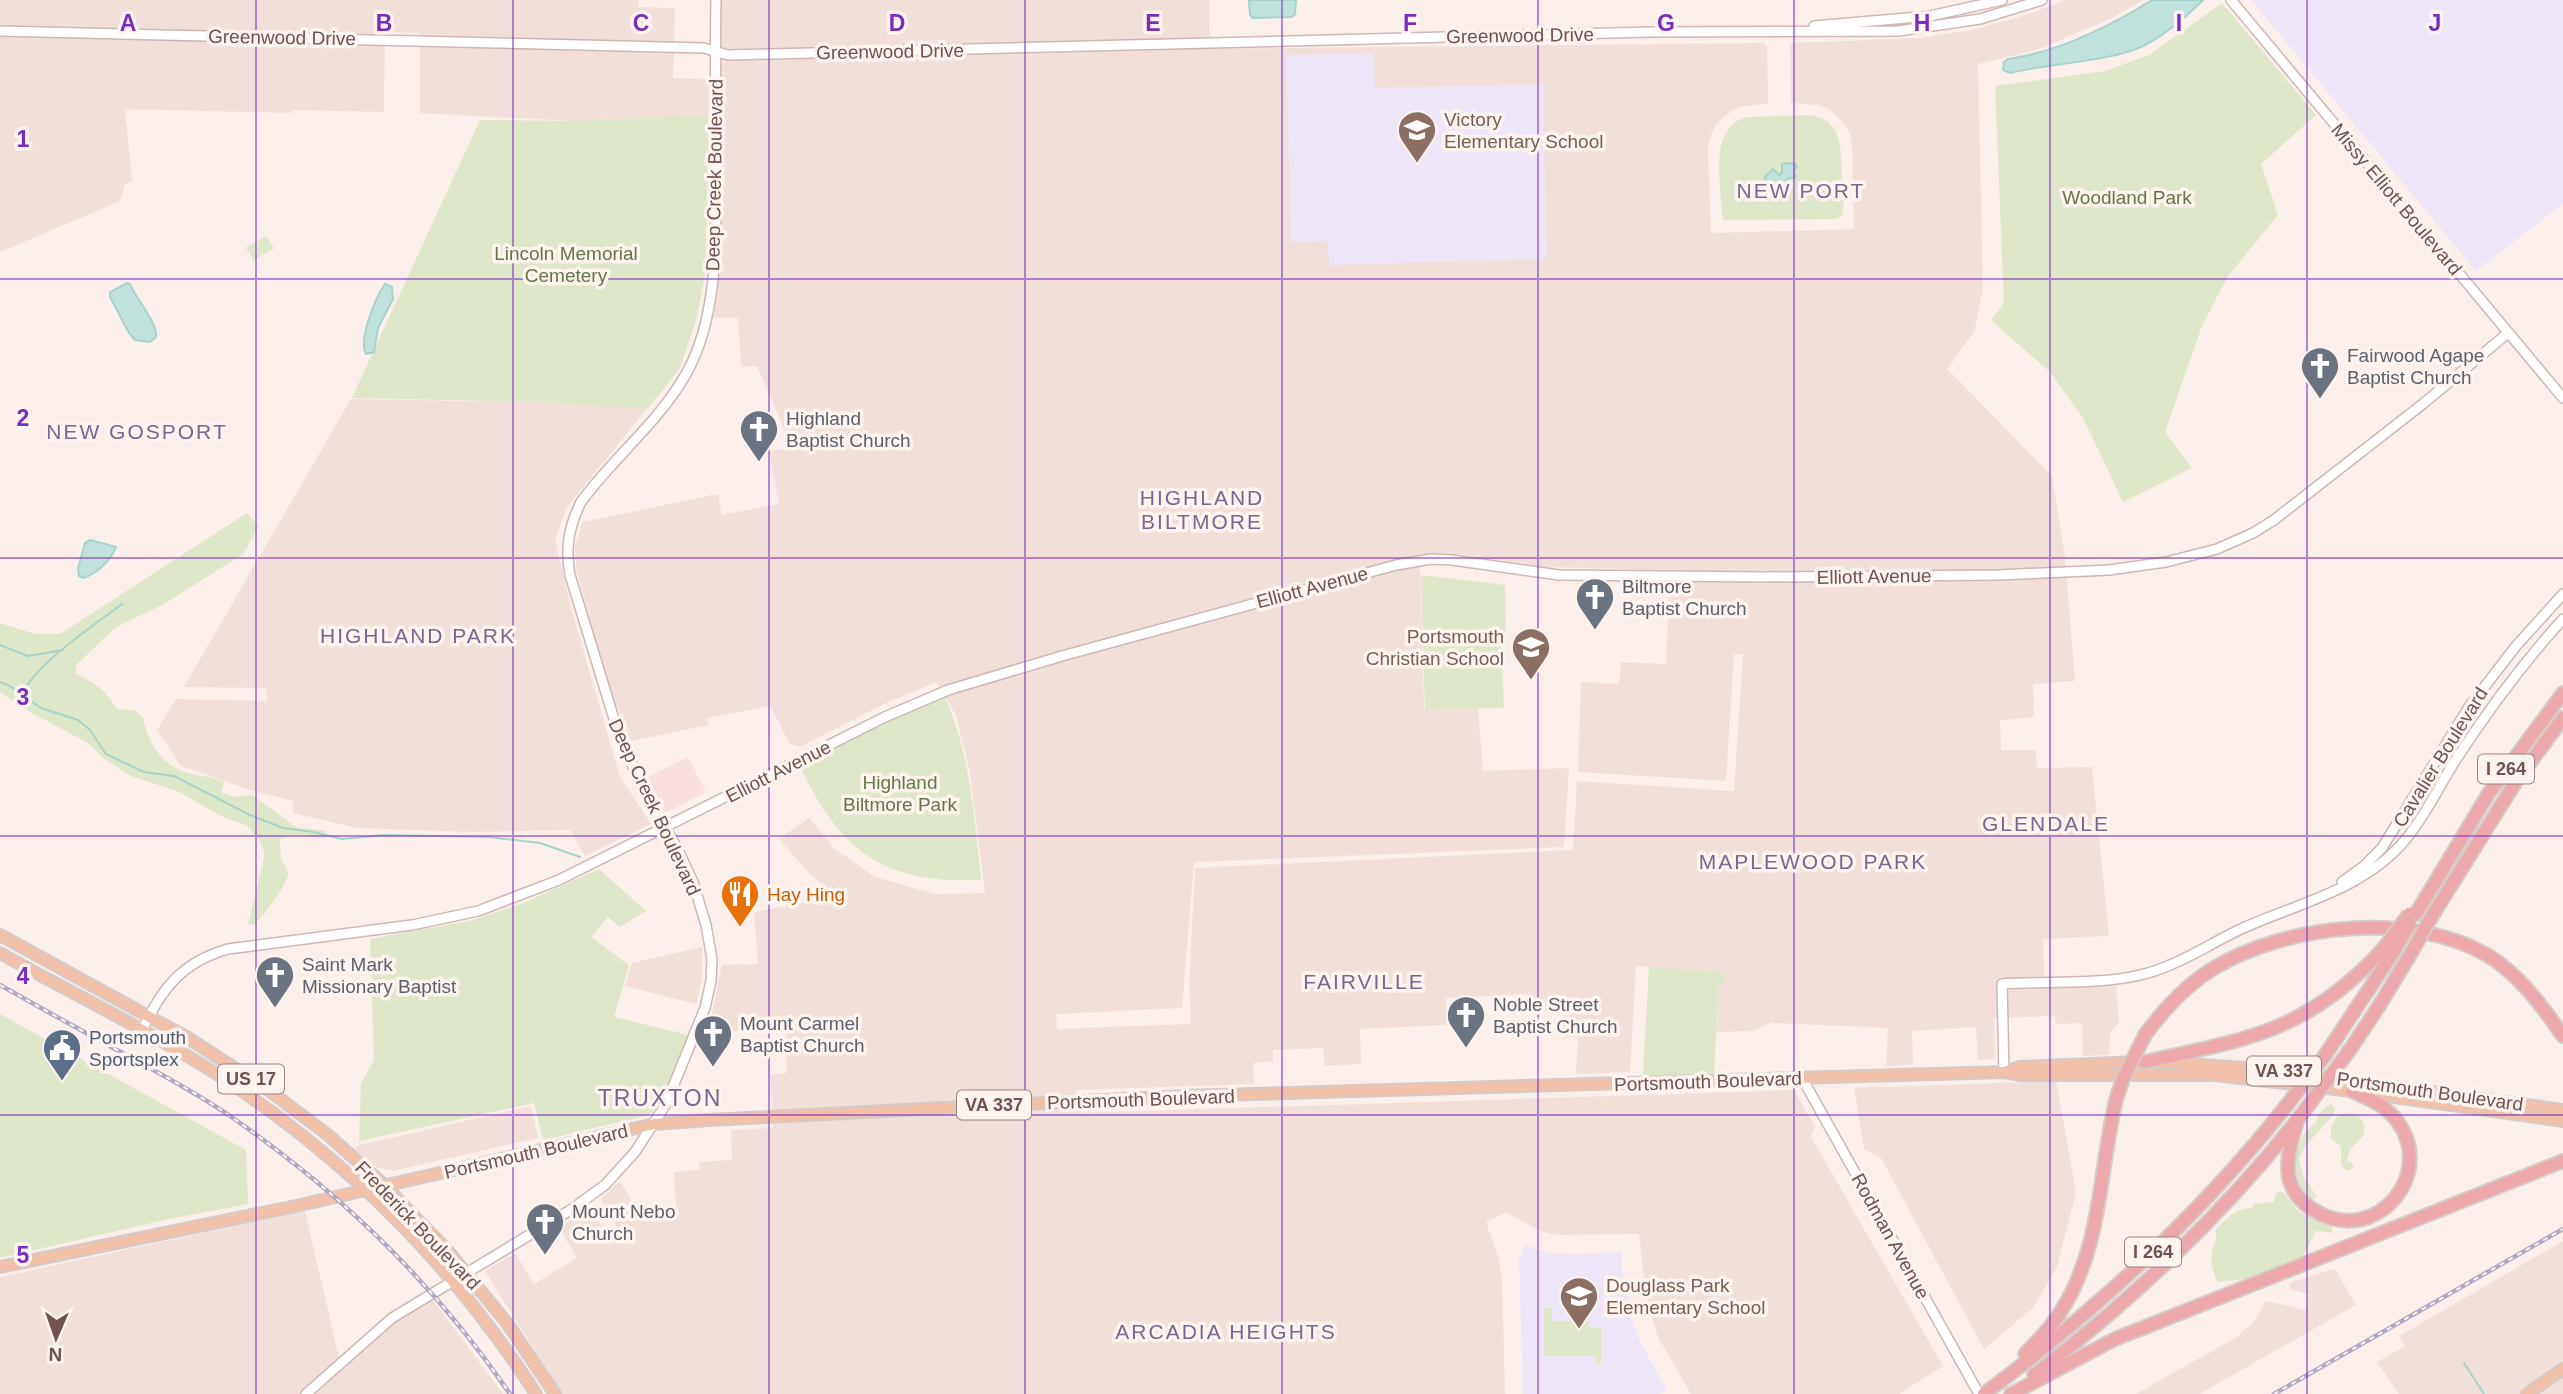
<svg xmlns="http://www.w3.org/2000/svg" width="2563" height="1394" viewBox="0 0 2563 1394" font-family="Arial,sans-serif">
<style>
.residential{fill:#f1dfd9;fill-rule:evenodd}
.commercial{fill:#f9dfdf}
.education{fill:#ece6f7}
.green{fill:#dfe7c9}
.water{fill:#c0e2dc;stroke:#a7d3cc;stroke-width:2}
.lines{fill:none;stroke-linecap:round;stroke-linejoin:round}
.stream{stroke:#a7d3cc;stroke-width:2}
.minor-casing{stroke:#ceb7b4;stroke-width:12}
.major-casing{stroke:#d5cbca;stroke-width:14}
.highway-casing{stroke:#d5cbca;stroke-width:16}
.minor{stroke:#fff;stroke-width:9}
.major{stroke:#f1c1aa;stroke-width:10}
.highway{stroke:#eda8ac;stroke-width:12}
.rail-casing{stroke:#afa9c4;stroke-width:4.5}
.rail{stroke:#fdf4f0;stroke-width:2;stroke-dasharray:5;stroke-linecap:butt}
.highway-bridge-casing{stroke:#d5cbca;stroke-width:16;stroke-linecap:butt}
.highway-bridge{stroke:#eda8ac;stroke-width:12}
.grid{fill:none;stroke:#7b2cbf;stroke-width:2;stroke-opacity:0.55}
.labels{text-anchor:middle;stroke-width:7;stroke-linejoin:round;paint-order:stroke}
.shield{fill:#fdf4f0;stroke:#9c8280;stroke-width:2}
.shield-label{font-size:18px;font-weight:bold;fill:#725150}
.street-label{font-size:19px;fill:#725150;stroke:#fdf4f0}
.education-label{font-size:19px;fill:#785e54;stroke:#fdf4f0;text-anchor:start}
.park-label{font-size:19px;fill:#657749;stroke:#fdf4f0}
.worship-label{font-size:19px;fill:#5b616d;stroke:#fdf4f0;text-anchor:start}
.food-label{font-size:19px;fill:#c56008;stroke:#fdf4f0;text-anchor:start}
.service-label{font-size:19px;fill:#4e5e75;stroke:#fdf4f0;text-anchor:start}
.neighbourhood-label{font-size:21px;letter-spacing:2px;fill:#76688e;stroke:#fdf4f0}
.quarter-label{font-size:23px;letter-spacing:2px;fill:#76688e;stroke:#fdf4f0}
.grid-label{font-size:23px;text-anchor:middle;font-weight:bold;fill:#7b2cbf;stroke:#fdf4f0;stroke-width:7;stroke-linejoin:round;paint-order:stroke}
</style>
<rect width="100%" height="100%" fill="#faefea"/>
<path class="residential" d="M0,0H638V7L675,8L673,78L710,79V115L574,121L420,113V33L385,32L384,112L292,110L291,113L125,109L132,180L124,185L122,197L118,202L0,252Z
M722,0H1209L1210,49L1764,43L1767,46L1768,103L1740,107L1731,111L1718,122L1711,134L1708,148L1711,233L1854,229L1852,144L1849,131L1842,121L1829,109L1818,105L1791,103L1790,43L1919,38L1972,30L2026,15L2065,0H2143L2114,17L2039,49L1978,64L1983,288L1974,332L1947,369L2052,476L2065,558L2075,681L2033,684L2034,717L2000,720L2001,750H2036L2037,768L2092,767L2109,936L2043,939L2045,988L2116,986L2119,1022L2110,1033L2109,1055L2083,1056L2082,1023L2056,1024L2055,1016L1994,1018L1995,1059L1978,1060L1976,1027L1912,1031L1913,1064L1886,1066L1888,1028L1770,1023L1754,1031L1717,1032L1719,984L1725,973L1636,966L1630,1072L1576,1074L1578,1038L1563,1037L1564,1011L1527,1012L1526,994L1446,998V1025L1360,1029L1361,1064L1325,1066L1323,1048L1273,1050V1061L1253,1063L1254,1084L1077,1090L1080,1113L1794,1090L1815,1126L1811,1137L1943,1366L1899,1394H1691L1658,1337L1646,1297L1639,1234L1556,1235L1540,1231L1506,1212L1486,1222L1499,1260L1502,1279L1505,1394H562L485,1271L515,1253L534,1284L577,1258L559,1227L591,1207L609,1239L620,1233L601,1199L620,1181L637,1210L676,1208L674,1172L699,1170V1162L732,1160L731,1130L773,1128L770,1075L787,1073L785,1029L705,1032L712,1014L722,965L758,964L754,912L839,897L811,875L779,839L809,818L835,849L875,877L935,894L985,893L970,772L956,715L936,682L884,704L800,747L790,744L770,706L707,718L708,725L631,741L606,677L576,568L575,546L583,522L718,494L722,515L779,504L769,452L792,447L757,366L741,367L738,318L711,317L722,243ZM1420,554H1460L1545,567L1670,570L1666,664L1621,662L1619,684L1581,682L1578,772L1726,781L1734,654H1743L1734,791L1577,781L1573,850L1195,868L1189,984L1191,1024L1057,1029L1056,1014L1182,1008L1194,862L1564,847L1569,768L1483,771L1478,708L1424,709Z
M351,399L651,404L567,507L555,539L571,608L620,777L651,824L585,856L570,830L474,832L357,828L293,813V801L247,789L180,765L157,730L176,699L267,701L266,688L184,687Z
M702,947V978L696,1004L625,986L632,963Z
M2056,1081L2076,1192L2057,1267L2033,1308L1984,1349L1881,1158L1864,1149L1854,1088Z
M531,1106L538,1138L393,1171L376,1167L356,1150V1146Z
M305,1211L339,1358L392,1318L432,1299L503,1394H0V1277Z
M2563,1241V1394H2399L2377,1362L2405,1346L2399,1336Z
M2335,1269L2356,1305L2199,1394H2136L2235,1338L2253,1323L2266,1301L2305,1310L2309,1294L2289,1289L2291,1282Z"/>
<path class="commercial" d="M688,757L706,792L665,813L646,778Z"/>
<path class="education" d="M2251,0H2563V204L2476,271Z
M1374,53L1375,88L1543,84L1547,259L1329,265L1328,241L1291,242L1286,55Z
M1525,1245L1551,1253L1573,1254L1622,1252V1267L1631,1318L1642,1345L1667,1390L1659,1394H1523L1519,1260Z"/>
<path class="green" d="M2222,3L2316,115L2261,164L2278,215L2228,276L2202,326L2165,432L2192,468L2123,502L2083,418L2050,372L1991,320L2004,303L1995,86L2105,71L2149,55Z
M710,115L705,275L696,321L679,370L648,408L542,402L352,398L480,120L574,121Z
M1809,115C1843,119 1841,149 1842,176C1843,188 1845,203 1842,215L1836,219L1724,220L1722,214C1721,182 1708,129 1746,117Z
M266,236L274,248L254,260L246,248Z
M247,513L259,526L243,554L164,604L116,627L76,665V674C95,683 106,690 117,709L134,710L143,717C148,745 162,766 191,774C203,777 213,776 224,782L221,792L234,797L252,795L296,827L326,831L325,838L295,835L280,839L281,859L289,874C281,893 268,910 254,925L248,924L265,854L259,840L246,825L223,817L177,791L131,776L103,758L88,743L30,712L0,692V623L35,634H60Z
M1421,575L1505,585L1506,636H1501L1504,708L1425,709Z
M944,696C971,754 974,818 981,880C883,884 841,852 799,765L887,721Z
M599,869L646,911L620,927L608,917L591,937L629,965L614,1017L688,1035L660,1103L649,1115L543,1140L534,1103L359,1141L361,1084L374,1060L370,939L473,920L526,902Z
M1649,967L1725,973L1724,984H1719L1714,1073L1645,1076L1643,1074Z
M0,1014L246,1150L248,1204L164,1220L0,1258Z
M2331,1104L2335,1108L2334,1114L2307,1144L2299,1158L2303,1175L2317,1197L2310,1201C2291,1178 2288,1141 2316,1123C2317,1114 2323,1108 2331,1104Z
M2350,1113L2357,1114L2364,1124V1135L2350,1150L2346,1162H2351L2354,1167L2347,1171L2341,1165V1146L2331,1139V1127L2338,1115Z
M2283,1192L2299,1212L2332,1226V1233L2316,1231L2302,1258L2247,1279L2217,1282C2214,1273 2210,1262 2212,1252C2214,1241 2217,1243 2216,1229C2227,1219 2236,1208 2252,1208L2254,1204L2274,1202L2276,1193Z
M1544,1308H1552V1321H1589V1328H1601V1363H1595V1356H1544Z"/>
<path class="water" d="M1249,0H1296L1295,14L1292,17L1253,18L1250,15Z
M2152,0H2203C2186,17 2165,35 2143,46C2109,62 2049,63 2010,73L2003,70L2004,62L2008,59C2058,52 2109,27 2152,0Z
M1794,163L1797,167L1794,170L1795,178H1789L1786,181L1788,183V195H1775V189L1764,178L1773,169L1779,175L1782,172V164Z
M127,283L130,284C136,299 158,323 156,337L150,342L135,340L129,333L110,297V292Z
M385,284L392,287L393,299L378,328L374,352L366,354C358,339 376,297 385,284Z
M90,540L116,547C111,560 97,574 83,578L79,576L78,568L85,543Z"/>
<g class="lines">
<path class="stream" d="M0,645L28,656L63,650
M0,682L10,686L41,708L78,720L90,730L106,754L144,772L174,776L250,815L283,828L313,832L342,839L385,835L488,837L540,843L580,857
M22,694C37,663 93,626 122,604
M2464,1363L2484,1394"/>
<g class="minor-casing">
<path id="minor" d="M2231,0L2563,398
M1814,26L1930,16L2002,0
M0,31L704,48L728,55L1650,32L1898,31L1980,19L2042,0
M2342,882L2363,867L2382,848L2469,707L2516,646L2563,594
M142,1031C161,989 182,962 228,949L412,925L478,911L559,880L885,717L948,690L1062,656L1396,565L1431,559L1452,560L1559,575L1765,577L1998,575L2109,570L2166,562L2217,549L2253,533L2274,520L2424,403L2508,333
M2004,1072L2002,984C2045,981 2099,985 2140,975C2176,967 2207,945 2241,929C2298,903 2364,890 2406,839C2426,815 2440,784 2457,758C2489,709 2524,662 2563,619
M1802,1078L1979,1394
M306,1394L392,1318L569,1211L605,1185L635,1152L666,1104L705,1008L711,981L712,959L706,925L693,882L678,850L640,783L618,732L570,575C565,548 569,526 581,502C613,458 659,422 686,374C719,316 716,236 716,171C716,114 715,57 716,0"/>
</g>
<g class="major-casing">
<path id="major" d="M0,935L188,1038L267,1089L328,1135L385,1186L447,1250L507,1323L555,1394
M0,953C75,995 154,1033 226,1080C351,1163 455,1268 536,1394
M2160,1062L2273,1070L2563,1110
M2007,1071L2020,1067L2137,1062
M0,1267L296,1206L654,1124L709,1120L1183,1096L2004,1072L2021,1075H2215L2352,1091L2563,1121
M2527,1394L2563,1369"/>
</g>
<g class="highway-casing">
<path id="highway" d="M2416,914L2489,793L2563,693
M2432,916L2515,783L2563,718
M2145,1035C2164,1009 2186,985 2214,968C2287,924 2412,911 2487,955C2519,974 2542,1006 2563,1036
M2349,1051L2379,1006L2411,953
M2326,1054L2394,951
M2144,1062C2248,1039 2307,1032 2383,949
M2297,1122C2287,1155 2278,1187 2312,1209C2377,1252 2445,1166 2389,1112C2379,1102 2364,1097 2352,1091
M2025,1354C2039,1339 2053,1326 2063,1308C2102,1245 2099,1170 2116,1100
M2034,1375C2134,1299 2232,1206 2308,1106
M1984,1394C2098,1309 2203,1212 2291,1100
M2011,1394L2115,1339L2563,1161"/>
</g>
<use href="#minor" class="minor"/>
<use href="#major" class="major"/>
<use href="#highway" class="highway"/>
<g class="rail-casing">
<path id="rail" d="M0,985C46,1011 93,1037 139,1062C170,1079 201,1096 230,1116C340,1192 435,1284 510,1394
M2274,1394L2563,1229"/>
</g>
<use href="#rail" class="rail"/>
<g class="highway-bridge-casing">
<path id="highway-bridge" d="M2383,949L2409,914
M2394,951L2410,924
M2411,953L2432,916
M2116,1100L2122,1081L2145,1035
M2291,1100L2326,1054
M2308,1106L2349,1051"/>
</g>
<use href="#highway-bridge" class="highway-bridge"/>
</g>
<path class="grid" d="M256,0V1394M513,0V1394M769,0V1394M1025,0V1394M1282,0V1394M1538,0V1394M1794,0V1394M2050,0V1394M2307,0V1394M0,279H2563M0,558H2563M0,836H2563M0,1115H2563"/>
<defs>
<g id="school-pin" transform="scale(2.0125)"><path d="M0 17L-7.5 6A9.5 9.5 0 1 1 7.5 6Z" fill="#8d6e63" stroke="#fdf4f0"/><path d="M0-5L7-2L0 1L-7-2ZM-4 1L0 2.5L4 1V4Q0 6-4 4Z" fill="#fff"/></g>
<g id="church-pin" transform="scale(2.0125)"><path d="M0 17L-7.5 6A9.5 9.5 0 1 1 7.5 6Z" fill="#6b7280" stroke="#fdf4f0"/><path d="M-1.2-6h2.4v3.5h3.3v2.4h-3.3V6h-2.4V-.1h-3.3v-2.4h3.3Z" fill="#fff"/></g>
<g id="restaurant-pin" transform="scale(2.0125)"><path d="M0 17L-7.5 6A9.5 9.5 0 1 1 7.5 6Z" fill="#e8710a" stroke="#fdf4f0"/><path d="M-5-6h1v4h1v-4h1v4h1v-4h1v5L-1.5 .5V6h-2V.5L-5-1ZM5-6V6H3V1.5H1.5Q1.5-4 5-6Z" fill="#fff"/></g>
<g id="civic-pin" transform="scale(2.0125)"><path d="M0 17L-7.5 6A9.5 9.5 0 1 1 7.5 6Z" fill="#5c6f8a" stroke="#fdf4f0"/><path d="M-.6-6.5H3V-4.5H.6V-3L4-1V1h2V6H-6V1h2V-1L-.6-3ZM-1.2 2.5V6h2.4V2.5Z" fill="#fff"/></g>
</defs>
<g fill-rule="evenodd">
<use href="#school-pin" x="1417" y="130"/>
<use href="#church-pin" x="2320" y="366"/>
<use href="#church-pin" x="759" y="429"/>
<use href="#church-pin" x="1595" y="597"/>
<use href="#school-pin" x="1531" y="647"/>
<use href="#restaurant-pin" x="740" y="894"/>
<use href="#church-pin" x="275" y="975"/>
<use href="#church-pin" x="1466" y="1015"/>
<use href="#church-pin" x="713" y="1034"/>
<use href="#civic-pin" x="62" y="1048"/>
<use href="#church-pin" x="545" y="1222"/>
<use href="#school-pin" x="1579" y="1296"/>
</g>
<g class="labels">
<g class="shield">
<rect x="2478" y="754.5" width="56" height="29" rx="5"/>
<rect x="2247" y="1056.5" width="74" height="29" rx="5"/>
<rect x="218" y="1064.5" width="66" height="29" rx="5"/>
<rect x="957" y="1090.5" width="74" height="29" rx="5"/>
<rect x="2125" y="1237.5" width="56" height="29" rx="5"/>
</g>
<g class="shield-label">
<text x="2506" y="775">I 264</text>
<text x="2284" y="1077">VA 337</text>
<text x="251" y="1085">US 17</text>
<text x="994" y="1111">VA 337</text>
<text x="2153" y="1258">I 264</text>
</g>
<g class="street-label">
<text transform="translate(1520 35) rotate(-1)" y="7">Greenwood Drive</text>
<text transform="translate(282 37) rotate(1)" y="7">Greenwood Drive</text>
<text transform="translate(890 51) rotate(-1)" y="7">Greenwood Drive</text>
<text transform="translate(714 175) rotate(-89)" y="7">Deep Creek Boulevard</text>
<text transform="translate(2397 199) rotate(50)" y="7">Missy Elliott Boulevard</text>
<text transform="translate(1874 576) rotate(-1)" y="7">Elliott Avenue</text>
<text transform="translate(1312 587) rotate(-15)" y="7">Elliott Avenue</text>
<text transform="translate(2440 757) rotate(-58)" y="7">Cavalier Boulevard</text>
<text transform="translate(778 771) rotate(-27)" y="7">Elliott Avenue</text>
<text transform="translate(655 807) rotate(65)" y="7">Deep Creek Boulevard</text>
<text transform="translate(1708 1081) rotate(-2)" y="7">Portsmouth Boulevard</text>
<text transform="translate(2430 1091) rotate(8)" y="7">Portsmouth Boulevard</text>
<text transform="translate(1141 1099) rotate(-2)" y="7">Portsmouth Boulevard</text>
<text transform="translate(536 1151) rotate(-13)" y="7">Portsmouth Boulevard</text>
<text transform="translate(418 1225) rotate(46)" y="7">Frederick Boulevard</text>
<text transform="translate(1891 1236) rotate(61)" y="7">Rodman Avenue</text>
</g>
<g class="education-label">
<text x="1444" y="126">Victory<tspan x="1444" dy="22">Elementary School</tspan></text>
<text x="1504" y="643" text-anchor="end">Portsmouth<tspan x="1504" dy="22">Christian School</tspan></text>
<text x="1606" y="1292">Douglass Park<tspan x="1606" dy="22">Elementary School</tspan></text>
</g>
<g class="park-label">
<text x="2127" y="204">Woodland Park</text>
<text x="566" y="260">Lincoln Memorial<tspan x="566" dy="22">Cemetery</tspan></text>
<text x="900" y="789">Highland<tspan x="900" dy="22">Biltmore Park</tspan></text>
</g>
<g class="worship-label">
<text x="2347" y="362">Fairwood Agape<tspan x="2347" dy="22">Baptist Church</tspan></text>
<text x="786" y="425">Highland<tspan x="786" dy="22">Baptist Church</tspan></text>
<text x="1622" y="593">Biltmore<tspan x="1622" dy="22">Baptist Church</tspan></text>
<text x="302" y="971">Saint Mark<tspan x="302" dy="22">Missionary Baptist</tspan></text>
<text x="1493" y="1011">Noble Street<tspan x="1493" dy="22">Baptist Church</tspan></text>
<text x="740" y="1030">Mount Carmel<tspan x="740" dy="22">Baptist Church</tspan></text>
<text x="572" y="1218">Mount Nebo<tspan x="572" dy="22">Church</tspan></text>
</g>
<g class="food-label">
<text x="767" y="901">Hay Hing</text>
</g>
<g class="service-label">
<text x="89" y="1044">Portsmouth<tspan x="89" dy="22">Sportsplex</tspan></text>
</g>
<g class="neighbourhood-label">
<text x="1801" y="198">NEW PORT</text>
<text x="137" y="439">NEW GOSPORT</text>
<text x="1202" y="505">HIGHLAND<tspan x="1202" dy="24">BILTMORE</tspan></text>
<text x="418" y="643">HIGHLAND PARK</text>
<text x="2046" y="831">GLENDALE</text>
<text x="1813" y="869">MAPLEWOOD PARK</text>
<text x="1364" y="989">FAIRVILLE</text>
<text x="1226" y="1339">ARCADIA HEIGHTS</text>
</g>
<g class="quarter-label">
<text x="660" y="1106">TRUXTON</text>
</g>
</g>
<g class="grid-label">
<text x="128" y="31">A</text>
<text x="384" y="31">B</text>
<text x="641" y="31">C</text>
<text x="897" y="31">D</text>
<text x="1153" y="31">E</text>
<text x="1410" y="31">F</text>
<text x="1666" y="31">G</text>
<text x="1922" y="31">H</text>
<text x="2179" y="31">I</text>
<text x="2435" y="31">J</text>
<text x="23" y="147">1</text>
<text x="23" y="426">2</text>
<text x="23" y="705">3</text>
<text x="23" y="984">4</text>
<text x="23" y="1263">5</text>
</g>
<g transform="translate(56 1338) rotate(182)" stroke="#fdf4f0" stroke-width="5" paint-order="stroke">
<path d="M0-5L12 26L0 18L-12 26Z" fill="#725150"/>
<text y="-10" font-size="19" font-weight="bold" text-anchor="middle" fill="#725150">N</text>
</g>
</svg>
